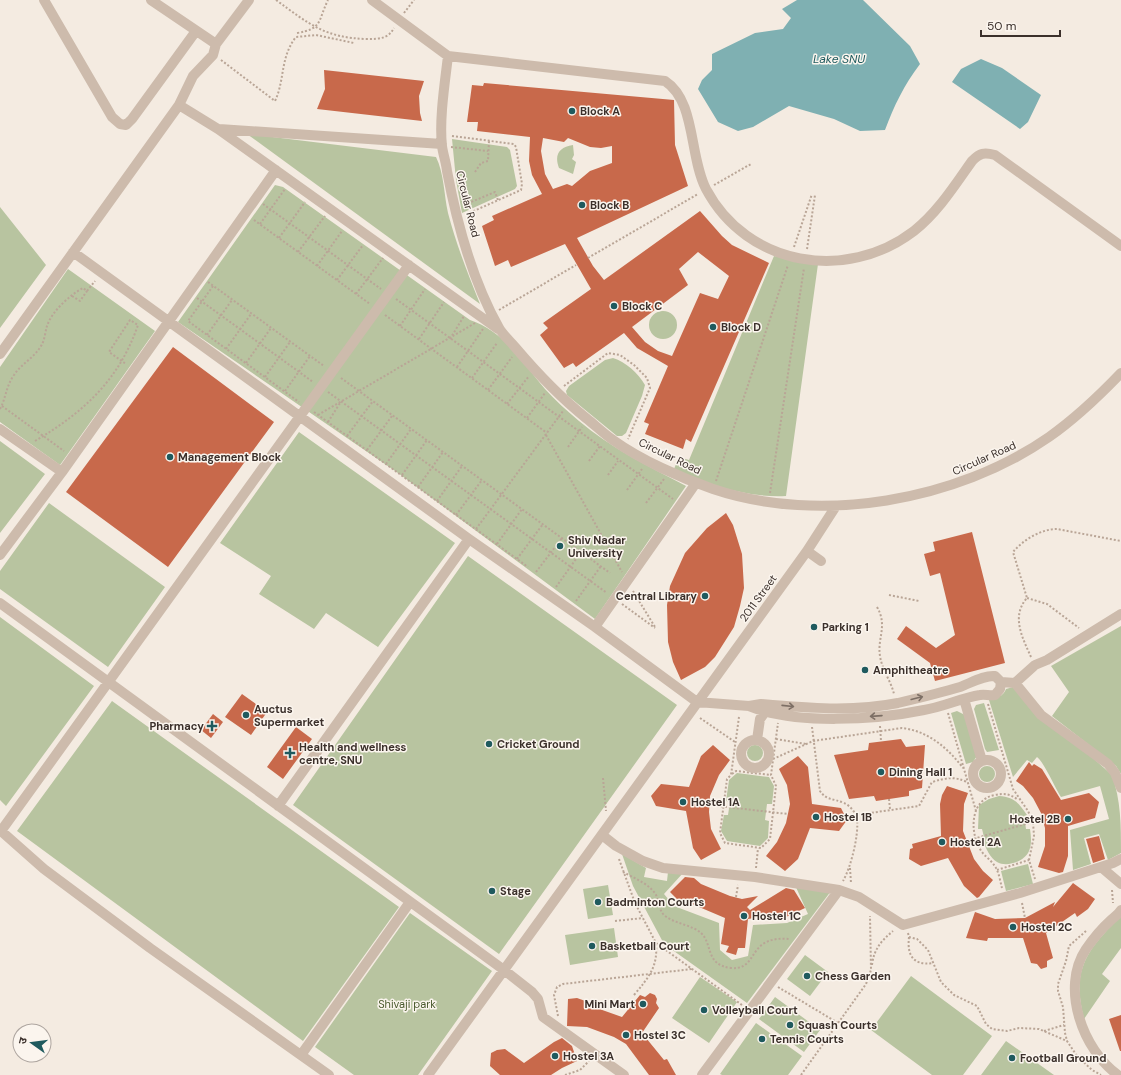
<svg xmlns="http://www.w3.org/2000/svg" width="1121" height="1075" viewBox="0 0 1121 1075" font-family="'DM Sans','Noto Sans Devanagari',sans-serif">
<style>
.green{fill:#b8c4a0}
.water{fill:#7fb0b2}
.building{fill:#c8694b;fill-rule:evenodd}
.lines{fill:none;stroke-linecap:round;stroke-linejoin:round}
.path{stroke:#b9a596;stroke-width:2;stroke-dasharray:2 2;stroke-linecap:butt}
.minor{stroke:#cdbbac;stroke-width:10}
.oneway{stroke:#7d6f65}
.poi-dot{fill:#1f5a5e;stroke:#fbf5ee;stroke-width:1.5}
.labels{text-anchor:middle;stroke-width:3;stroke-linejoin:round;paint-order:stroke}
.poi-label{font-size:11px;font-weight:bold;fill:#3b302b;stroke:#fbf5ee;text-anchor:start}
.street-label{font-size:11px;fill:#3b302b;stroke:#fbf5ee}
.park-label{font-size:11px;fill:#4a5a2e;stroke:#fbf5ee}
.water-label{font-size:12px;font-style:italic;fill:#1f5a5e;stroke:#fbf5ee}
</style>
<rect width="100%" height="100%" fill="#f4ebe1"/>
<path class="green" d="M247,134L436,157C444,173 444,195 448,213C456,244 468,274 480,304Z
M452,139L507,147L510,150L517,186L515,189L462,213L456,180Z
M573,145L574,155L572,159L576,162L573,174L559,168C554,155 559,147 573,145Z
M275,185L283,187L470,320C504,331 523,363 545,389C555,400 567,411 579,421C611,448 648,466 686,486L595,619L398,473L178,322Z
M0,207L46,265L0,328Z
M774,256L818,264L786,496C748,498 708,485 674,469L679,457L689,460Z
M68,269L155,331L60,465L0,422V367Z
M649 325a14 14 0 1 1 28 0a14 14 0 1 1-28 0Z
M613,358C626,362 638,373 645,385L642,396L626,433L622,436H617L567,395L566,391L569,386L605,360Z
M299,432L455,543L378,647L326,613L314,629L259,594L271,576L220,543Z
M0,441L45,474L0,533Z
M49,503L165,587L108,667L0,589V571Z
M468,556L677,705L499,954L293,805Z
M0,617L94,686L6,806L0,800Z
M1121,626V774L1116,766L1052,716L1069,692L1051,666Z
M1013,687L1112,775C1121,801 1121,825 1121,853L1108,860L1099,834L1084,838L1091,864L1073,870L1070,830L1109,819L1100,786L1061,797C1055,788 1044,762 1037,757L1032,763L1027,760L1013,777L989,700C996,698 1003,697 1006,689Z
M112,701L399,907L303,1041L17,831Z
M984,703L999,750L987,752L985,749L974,709L976,705Z
M957,711L965,715L977,756L973,762L966,764L951,713Z
M747 753a8 8 0 1 1 16 0a8 8 0 1 1-16 0Z
M979 774a8 8 0 1 1 16 0a8 8 0 1 1-16 0Z
M737,773L769,777L774,786L772,804H767L765,820L769,821L768,838L760,846L727,841L721,831L724,815H728L730,802L726,801L729,780Z
M999,796C1014,797 1019,803 1027,815L1024,816L1026,829H1030C1031,836 1032,844 1029,851C1025,861 1007,868 997,862C990,858 986,848 983,841H985L982,829H978L979,805L989,799Z
M622,854L646,868L644,877L667,881L668,872L683,873L664,894L674,906L719,923L720,950L732,960L748,956L753,925L787,923L808,914L795,885L831,891L747,1003L664,944L633,886Z
M1028,864L1033,884L1006,891L1001,871Z
M608,885L613,915L588,919L583,889Z
M410,913L492,971L418,1075H354L315,1047Z
M1121,916V948L1102,974L1110,981L1084,1019C1071,969 1087,950 1121,916Z
M614,928L618,957L570,965L565,935Z
M805,955L828,972L810,996L787,979Z
M911,976L992,1036L963,1075H932L871,1030Z
M700,977L737,1002L709,1043L672,1018Z
M775,997L820,1030L804,1052L759,1019Z
M756,1023L802,1056L788,1075H722L720,1074Z
M1006,1041L1054,1075H981Z"/>
<path class="water" d="M797,0H863L910,46L920,64C904,85 894,106 885,130L860,131L834,119L789,106L753,127L738,131L718,122L698,89L702,80L712,70V54L755,33L783,29L791,18L782,9Z
M981,59L1002,68L1041,95L1028,122L1020,129L952,82L961,69Z"/>
<path class="building" d="M324,70L424,81L419,96L420,113L422,121L317,109L325,89Z
M484,83L674,100L675,145L688,186L577,238L593,266L604,280L700,211L722,236L732,245L769,263L691,442L686,439L683,449L645,434L649,424L644,422L668,366L637,348L624,333L576,367L573,363L564,368L540,335L548,328L543,323L591,289L565,244L511,267L508,260L495,266L482,226L494,220L492,216L542,194L532,175L529,161L530,137L477,131L478,122H467L472,85L483,86ZM543,138L564,142L568,138L590,147L601,148L612,146V163L590,171L572,186L567,184L553,189L545,174L541,151ZM698,252L729,276L718,299L700,293L672,356L658,351L645,342L632,327L688,285L679,269Z
M173,347L274,422L168,567L66,492Z
M726,513L733,525L742,554L744,588L740,606L734,627L715,657L705,667L681,680L673,662L668,642L667,605L670,586L685,553L707,528Z
M972,532L1005,663L935,681L930,663L897,639L906,626L936,648L955,635L940,573L930,576L924,554L935,551L933,542Z
M242,694L267,712L251,735L225,717Z
M213,714L223,722L211,738L201,730Z
M296,727L312,739L283,779L267,767Z
M901,739L906,747L925,745L922,788L909,791V796L876,801L874,796L849,799L834,755L868,750L869,743Z
M713,745L730,760L719,775L710,796L709,812L711,829L721,849L701,860L693,848L686,811L656,806L651,796L661,784L689,787L701,756Z
M798,756L808,767L812,804L841,808L847,820L839,831L810,828L798,859L785,871L766,856L777,842L786,823L790,804L787,785L779,769Z
M1029,762L1032,766L1034,764L1042,769L1061,800L1089,793L1099,802L1095,818L1068,826V856L1063,872L1059,873L1038,867L1045,846V828L1041,813L1033,798L1023,786L1016,781Z
M947,786L968,793L964,804L963,831L974,859L983,871L993,880L979,897L977,898L964,886L948,858L921,866L909,859L910,849L913,848L912,844L941,836L940,804L942,795Z
M1099,836L1105,859L1093,863L1086,839Z
M685,877L694,878L701,884L730,896L742,899L758,896L747,907L750,910L786,888L794,890L805,908L784,918L781,914L748,919L745,948H738L736,955L726,952L729,946L721,944L725,918L692,904L691,905L680,902L670,892Z
M1073,883L1095,899L1088,909L1077,917L1075,913L1046,933L1053,958L1047,961V967L1041,969L1037,964L1031,963L1023,938H988L987,941L966,938L975,912L995,919L1025,918L1055,902L1053,907Z
M650,993L655,995L657,999L656,1003L659,1008L642,1033L664,1060L667,1059L676,1075H649L626,1044L614,1037L587,1027L567,1026L568,999L577,998L591,1003V1006L622,1017L640,995L645,997Z
M1121,1015V1051H1120L1109,1019Z
M562,1038L572,1046L577,1061L562,1068L551,1075H500L490,1066L491,1053L497,1050L505,1049L524,1063L554,1042Z"/>
<g class="lines">
<path class="path" d="M276,0C309,24 325,38 367,39C379,39 388,39 394,28
M404,13L414,0
M297,33C323,29 318,20 328,0
M221,60L275,101C285,80 280,57 296,37L316,35L354,43
M452,136L514,144L516,147L522,184L521,190L467,214
M451,147L488,151
M475,172L481,163L488,161L489,141
M714,185L751,164
M263,204L381,289
M464,205L495,192L498,200
M254,220L370,304
M260,224L285,189
M279,238L305,202
M794,247L812,194
M807,249L815,195
M298,252L325,216
M588,258L698,194
M317,266L342,231
M337,280L363,245
M208,282L324,366
M213,286L188,321L299,402
M356,294L383,258
M72,296L80,301L87,291
M197,298L313,382
M396,299L673,499
M499,310L576,265
M385,315L547,433
M400,326L425,289
M207,335L232,300
M419,339L444,302
M450,339L464,316
M226,349L251,314
M246,363L271,328
M457,367L483,329
M265,377L290,342
M341,378L610,573
M472,378L497,343
M564,386L608,353L620,355L634,365L647,378L650,388L628,439
M488,390L512,357
M285,391L310,356
M328,392L607,593
M507,404L529,376
M2,406L64,451
M0,409C6,398 6,386 14,375C21,364 34,358 41,346C45,340 45,332 47,326C52,311 70,295 83,288L87,291L95,281
M314,412L528,567
M318,415L475,323
M527,418L545,393
M328,422L340,403
M546,435L622,572
M347,436L373,401
M35,441C84,412 119,380 138,325L130,320L109,352L126,364
M568,447L582,427
M367,450L392,416
M589,461L600,446
M386,464L411,429
M402,475L427,440
M608,475L618,461
M716,481L788,265
M418,487L443,452
M627,490L642,469
M770,493L804,268
M437,501L462,466
M646,503L664,479
M456,515L482,480
M476,529L563,411
M497,544L522,509
M517,559L543,524
M536,572L562,538
M556,587L581,552
M633,591L655,627
M889,595L919,601
M1027,598L1047,604L1079,628
M576,601L601,566
M622,604L655,628
M877,607C888,626 877,638 880,656C882,670 891,681 894,694
M1031,657C1022,637 1011,616 1027,598L1013,552C1023,540 1041,529 1057,529L1121,541
M988,704L1013,789L1028,811L1033,822L1034,836L1029,860L1035,879
M948,713L976,811
M739,717L731,775L727,779L720,833L725,843L761,848L770,839L776,786L771,775L778,723
M700,718L735,742
M880,726L881,741
M812,727L820,791C827,801 833,798 844,803C849,805 856,812 857,819C859,835 851,867 843,881
M776,739L806,744
M773,759L813,741L902,728C928,731 948,748 963,768
M732,774L736,771L771,775
M603,778L606,811
M889,799L890,809
M709,805L788,814
M856,815L919,806L932,782C946,778 954,776 967,782
M966,841L1043,819
M619,859L635,903L656,943L742,1005
M756,868L758,848
M850,868L851,883
M997,870L1029,860
M623,872C634,878 652,885 657,897C660,904 659,911 665,916C676,924 692,925 701,933C713,944 705,965 731,968C751,970 751,952 763,944C770,939 781,938 789,939
M1002,888C1000,881 999,871 994,865C990,859 983,855 980,849C969,830 971,799 995,795C1004,793 1011,794 1018,800
M1112,890L1113,903
M736,897L738,885
M1022,903L1025,918
M615,921L643,918
M1086,931L1069,946L1066,961L1058,984V991L1063,1007L1065,1033L1067,1041L1077,1056L1092,1070L1101,1075
M908,933L909,937L917,939L928,950L941,982L954,995L977,1006L986,1024L992,1029L1007,1031L1019,1028L1039,1029L1067,1041
M909,937C907,954 912,966 933,963
M872,965C874,949 881,941 893,931
M778,987L838,1023
M634,995C649,977 658,967 656,943
M558,1016L554,995L557,987L563,984L692,969
M1044,1031L1064,1025
M565,1075L580,1070L589,1061
M801,1075L866,984L871,970L870,916"/>
<path class="minor" d="M44,0L112,117L120,124L126,125L132,119L196,31
M151,0L216,44
M372,0L448,56L665,81C696,101 689,156 706,189C747,266 846,283 914,231C938,212 955,185 972,161C980,153 984,152 995,155L1121,246
M448,56C445,82 439,119 442,146C443,154 446,162 447,171C457,224 472,280 499,328C503,335 510,341 515,347C537,373 560,397 586,418C595,425 604,434 613,440C641,460 681,478 713,489C820,525 957,501 1049,437C1076,418 1099,396 1121,373
M179,105L218,129L498,329
M219,129L442,144
M73,252L469,539L595,627L697,702L749,706L761,704C807,708 853,712 898,703C919,698 940,693 960,687C971,683 984,675 995,676L1001,682L1000,689L995,695C990,696 985,694 980,695C961,698 943,707 924,710C875,720 796,725 749,706
M0,354L179,105L193,76L213,55L216,44L249,0
M0,429L62,472
M807,551L821,561
M0,555L62,472L276,170
M0,603L504,970L532,992L538,999L543,1017L624,1075
M595,627L696,483
M1001,682L1015,683L1041,715L1108,764L1115,773L1121,788
M1015,683L1035,665L1047,660L1121,614
M964,699L982,761
M741 754a14 14 0 1 1 28 0a14 14 0 1 1-28 0Z
M757,740L760,719L765,712
M973 774a14 14 0 1 1 28 0a14 14 0 1 1-28 0Z
M278,806L469,539
M0,830L44,869L150,948L329,1075
M1,831L409,265
M602,835L616,846L643,861L663,868L755,877L839,890L859,897L903,925L1020,893L1113,863L1121,859
M1101,867L1121,884
M301,1055L410,902
M428,1075L807,551L836,506
M702,1075L839,890
M1118,1075C1083,1050 1060,988 1086,949C1093,939 1101,929 1110,921C1114,917 1118,915 1121,910"/>
</g>
<defs><path id="oneway-shaft" d="M-6 0H5M1.5-3L5.5 0L1.5 3" fill="none" stroke-width="1.6" stroke-linecap="round" stroke-linejoin="round"/></defs>
<g class="oneway">
<use href="#oneway-shaft" transform="translate(917 698) rotate(-14)"/>
<use href="#oneway-shaft" transform="translate(788 706) rotate(6)"/>
<use href="#oneway-shaft" transform="translate(876 716) rotate(176)"/>
</g>
<g class="poi-dot">
<circle cx="572" cy="111" r="4"/>
<circle cx="582" cy="205" r="4"/>
<circle cx="614" cy="306" r="4"/>
<circle cx="713" cy="327" r="4"/>
<circle cx="170" cy="457" r="4"/>
<circle cx="560" cy="546" r="4"/>
<circle cx="705" cy="596" r="4"/>
<circle cx="814" cy="627" r="4"/>
<circle cx="865" cy="670" r="4"/>
<circle cx="246" cy="715" r="4"/>
<path d="M210 720h4v4h4v4h-4v4h-4v-4h-4v-4h4z"/>
<circle cx="489" cy="744" r="4"/>
<path d="M288 747h4v4h4v4h-4v4h-4v-4h-4v-4h4z"/>
<circle cx="881" cy="772" r="4"/>
<circle cx="683" cy="802" r="4"/>
<circle cx="816" cy="817" r="4"/>
<circle cx="1068" cy="819" r="4"/>
<circle cx="942" cy="842" r="4"/>
<circle cx="492" cy="891" r="4"/>
<circle cx="598" cy="902" r="4"/>
<circle cx="744" cy="916" r="4"/>
<circle cx="1013" cy="927" r="4"/>
<circle cx="592" cy="946" r="4"/>
<circle cx="807" cy="976" r="4"/>
<circle cx="643" cy="1004" r="4"/>
<circle cx="704" cy="1010" r="4"/>
<circle cx="790" cy="1025" r="4"/>
<circle cx="626" cy="1035" r="4"/>
<circle cx="762" cy="1039" r="4"/>
<circle cx="555" cy="1056" r="4"/>
<circle cx="1012" cy="1058" r="4"/>
</g>
<g class="labels">
<g class="poi-label">
<text x="580" y="115">Block A</text>
<text x="590" y="209">Block B</text>
<text x="622" y="310">Block C</text>
<text x="721" y="331">Block D</text>
<text x="178" y="461">Management Block</text>
<text x="568" y="544">Shiv Nadar<tspan x="568" dy="13">University</tspan></text>
<text x="697" y="600" text-anchor="end">Central Library</text>
<text x="822" y="631">Parking 1</text>
<text x="873" y="674">Amphitheatre</text>
<text x="254" y="713">Auctus<tspan x="254" dy="13">Supermarket</tspan></text>
<text x="204" y="730" text-anchor="end">Pharmacy</text>
<text x="497" y="748">Cricket Ground</text>
<text x="299" y="751">Health and wellness<tspan x="299" dy="13">centre, SNU</tspan></text>
<text x="889" y="776">Dining Hall 1</text>
<text x="691" y="806">Hostel 1A</text>
<text x="824" y="821">Hostel 1B</text>
<text x="1060" y="823" text-anchor="end">Hostel 2B</text>
<text x="950" y="846">Hostel 2A</text>
<text x="500" y="895">Stage</text>
<text x="606" y="906">Badminton Courts</text>
<text x="752" y="920">Hostel 1C</text>
<text x="1021" y="931">Hostel 2C</text>
<text x="600" y="950">Basketball Court</text>
<text x="815" y="980">Chess Garden</text>
<text x="635" y="1008" text-anchor="end">Mini Mart</text>
<text x="712" y="1014">Volleyball Court</text>
<text x="798" y="1029">Squash Courts</text>
<text x="634" y="1039">Hostel 3C</text>
<text x="770" y="1043">Tennis Courts</text>
<text x="563" y="1060">Hostel 3A</text>
<text x="1020" y="1062">Football Ground</text>
</g>
<g class="street-label">
<text transform="translate(468 204) rotate(76)" y="4">Circular Road</text>
<text transform="translate(670 456) rotate(26)" y="4">Circular Road</text>
<text transform="translate(984 458) rotate(-24)" y="4">Circular Road</text>
<text transform="translate(758 598) rotate(-54)" y="4">2011 Street</text>
</g>
<g class="park-label">
<text x="407" y="1008">Shivaji park</text>
</g>
<g class="water-label">
<text x="839" y="63">Lake SNU</text>
</g>
</g>
<g transform="translate(32 1043) rotate(284)"><circle r="19" fill="#fbf5ee" stroke="#aea6a0"/>
<path d="M0-3L7 15L0 10L-7 15Z" fill="#1f5a5e"/>
<text y="-6" font-size="11" font-weight="bold" text-anchor="middle" fill="#3b302b">उ</text>
</g>
<path d="M981 30v6h79v-6" fill="none" stroke="#3b302b" stroke-width="2"/>
<text x="987" y="30" font-size="12" fill="#3b302b" stroke="#fbf5ee" stroke-width="3" paint-order="stroke">50 m</text>
</svg>
